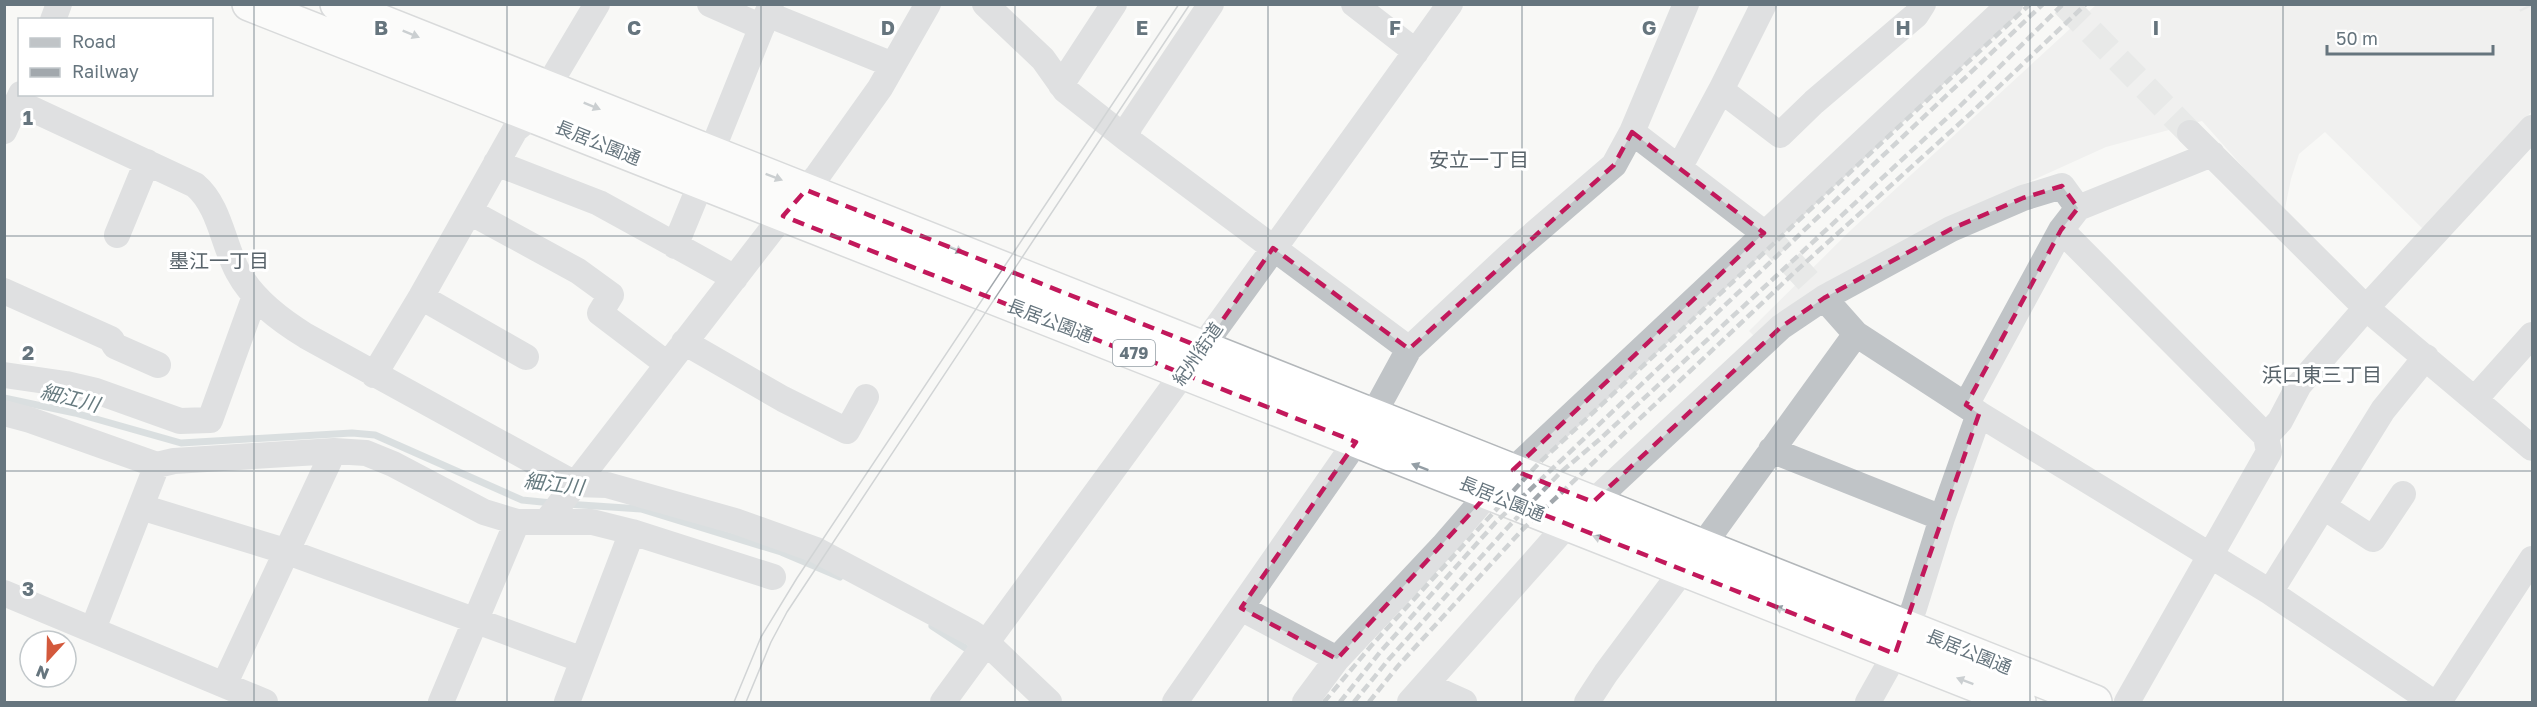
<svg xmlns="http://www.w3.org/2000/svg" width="2537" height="707" viewBox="0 0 2537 707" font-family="'Golos Text','Noto Sans JP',sans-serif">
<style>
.built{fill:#e6e7e6}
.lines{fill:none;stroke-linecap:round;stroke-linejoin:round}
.stream{stroke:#b7c2c6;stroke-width:7}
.minor-tunnel{stroke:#d4d7d8;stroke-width:26;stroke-dasharray:26 13;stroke-linecap:butt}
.trunk-casing{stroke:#b3b7ba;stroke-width:36}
.minor{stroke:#c0c4c7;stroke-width:26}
.trunk{stroke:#fff;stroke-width:33}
.tram{stroke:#a2a8ad;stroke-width:1.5}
.rail{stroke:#a2a8ad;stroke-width:4.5;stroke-dasharray:9 4.5;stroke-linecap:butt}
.oneway{fill:#949ea5}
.marked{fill:none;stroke:#c2185b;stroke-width:4.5;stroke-dasharray:12 8;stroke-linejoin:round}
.grid{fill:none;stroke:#66757e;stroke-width:1.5;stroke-opacity:0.55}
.labels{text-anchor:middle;stroke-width:6;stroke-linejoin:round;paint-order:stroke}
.shield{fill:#fff;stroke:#949ea5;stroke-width:1.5}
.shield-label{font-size:16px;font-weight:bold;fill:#66757e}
.street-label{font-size:18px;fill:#66757e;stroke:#fff}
.neighbourhood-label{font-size:20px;fill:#58636a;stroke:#fff}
.water-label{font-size:20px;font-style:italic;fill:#667a7f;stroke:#fff}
.grid-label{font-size:20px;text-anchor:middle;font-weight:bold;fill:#66757e;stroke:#fff;stroke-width:6;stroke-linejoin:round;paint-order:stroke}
</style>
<rect width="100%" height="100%" fill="#f8f8f6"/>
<path class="built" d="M2096,5H2532V111L2423,229L2325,132L2299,154L2291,179L2284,213L2202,121L2106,147L1989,200L1757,339L1749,331L1852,229Z"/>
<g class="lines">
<path class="stream" d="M4,398L75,413L181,443L352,433L375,435L522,500L552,503
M566,504L641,509L781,552L840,577
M932,626L973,653"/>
<path class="minor-tunnel" d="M2064,4L2190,133
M2531,4L2532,6
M1764,233L1824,298"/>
<g class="trunk-casing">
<path id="trunk" d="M249,4L2019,702
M337,4L2095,702"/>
</g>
<path class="minor" d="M710,4L762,27
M985,4L1043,59L1065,90L1127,139
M1211,4L1129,127L1127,139L1409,349
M1354,4L1416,52
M1764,4L1721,90L1780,135L1814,102L1916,15L1923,4
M767,14L893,65
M53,20L59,4
M1061,85L1114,4
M547,88L597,4
M17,102L195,185C220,206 223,245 238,272C253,300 280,320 306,336L575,484L607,485L735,521L816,550L972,633L987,643L1049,702
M4,131L21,94
M1632,132L1764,233
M2190,133L2366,308L2532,448
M711,153L771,4
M496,163L599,203L735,278
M1679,168L1721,90
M470,212L578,271L611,295L600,313L667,364
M2061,230L2266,436L2269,452L2127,702
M117,235L147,162
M675,246L701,183
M4,291L111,339L115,346L158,365
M421,297L526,357
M1824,298L1856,334L1979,414L2270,592L2431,701L2440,700L2532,559
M684,342L783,399L847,431L866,397
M4,375L66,384L96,391L180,421L210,420L255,296
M374,375L421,297L515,130L532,116
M2475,399L2532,335
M1966,405L2061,230L2078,208L2212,154
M4,413L30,420L157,465L174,461L334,451L366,453L393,464L484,512L517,522H592L632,532L773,577
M1373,415L1409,349L1513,252L1614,165L1632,132L1686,4
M2266,436L2280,421L2299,385L2366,308L2532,128
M1771,450L1942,518
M1513,470L2010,4
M1593,502L1781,327L1824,298L1951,229L2023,198L2062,186L2078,208
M141,507L288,552L583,660
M2324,507L2373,539L2403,494
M546,522L770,232L818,175L880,88L928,4
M1703,545L1856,334
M2270,592L2383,410L2426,357
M4,593L265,702
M1241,608L1337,659
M93,629L157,465
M224,685L329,461
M1426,685L1464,702
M441,702L517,522
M567,702L632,532
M943,702C1113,470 1283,238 1450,4
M1175,702L1356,442
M1305,702L1337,659L1443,546L1489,493
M1410,702L1567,525
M1587,702L1606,673L1682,571
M1868,702L1895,654L1914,608L1942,518L1979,414"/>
<use href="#trunk" class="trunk"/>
<path class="tram" d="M734,702L761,637L797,578L1179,4
M746,702L771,642L787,612L1190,4"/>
<path class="rail" d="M1324,702L1371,646L1538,464L2030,4
M1340,702L1381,651L1496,522L2043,4
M1354,702L1389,659L1509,526L1561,472L1600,439L1960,106L2063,4
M1369,702L1398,666L1523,529L1796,271L1969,115L2086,4"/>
</g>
<defs><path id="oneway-solid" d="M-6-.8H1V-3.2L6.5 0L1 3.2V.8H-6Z" transform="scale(1.5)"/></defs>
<g class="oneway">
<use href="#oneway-solid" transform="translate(411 34) rotate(22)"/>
<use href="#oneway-solid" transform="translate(592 106) rotate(22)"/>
<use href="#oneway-solid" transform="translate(774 177) rotate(21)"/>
<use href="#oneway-solid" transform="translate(955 249) rotate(22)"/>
<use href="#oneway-solid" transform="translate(1420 467) rotate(-159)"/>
<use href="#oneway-solid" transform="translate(1601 539) rotate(-159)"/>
<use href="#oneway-solid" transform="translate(1783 610) rotate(-159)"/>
<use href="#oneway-solid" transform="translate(1965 681) rotate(-159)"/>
</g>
<path d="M0 0H2537V707H0ZM1632,132L1764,233L1513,470L1593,502L1781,327L1824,298L1951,229L2023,198L2062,186L2078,208L2061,230L1966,405L1979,414L1895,654L1489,493L1337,659L1241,608L1356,442L783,216L806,190L1203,348L1273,248L1409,349L1614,165Z" fill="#f8f8f6" fill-opacity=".55" fill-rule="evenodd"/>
<path class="marked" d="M1632,132L1764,233L1513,470L1593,502L1781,327L1824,298L1951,229L2023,198L2062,186L2078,208L2061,230L1966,405L1979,414L1895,654L1489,493L1337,659L1241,608L1356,442L783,216L806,190L1203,348L1273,248L1409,349L1614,165Z"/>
<path class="grid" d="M254,4V702M507,4V702M761,4V702M1015,4V702M1268,4V702M1522,4V702M1776,4V702M2030,4V702M2283,4V702M4,236H2532M4,471H2532"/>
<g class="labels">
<rect class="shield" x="1113" y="340" width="42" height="26" rx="4.5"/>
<g class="shield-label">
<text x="1134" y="359">479</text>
</g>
<g class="street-label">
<text transform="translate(598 143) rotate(22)" y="6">長居公園通</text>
<text transform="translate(1050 321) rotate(21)" y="6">長居公園通</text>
<text transform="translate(1198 354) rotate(-55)" y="6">紀州街道</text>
<text transform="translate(1502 499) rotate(22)" y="6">長居公園通</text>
<text transform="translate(1969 652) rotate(22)" y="6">長居公園通</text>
</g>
<g class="neighbourhood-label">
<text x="1479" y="167">安立一丁目</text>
<text x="219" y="268">墨江一丁目</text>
<text x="2322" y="382">浜口東三丁目</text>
</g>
<g class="water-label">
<text transform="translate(70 398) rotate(14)" y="7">細江川</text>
<text transform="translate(554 484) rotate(7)" y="7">細江川</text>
</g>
</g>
<g class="grid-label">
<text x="381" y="35">B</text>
<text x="634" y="35">C</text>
<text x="888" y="35">D</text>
<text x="1142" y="35">E</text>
<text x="1395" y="35">F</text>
<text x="1649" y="35">G</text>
<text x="1903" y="35">H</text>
<text x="2156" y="35">I</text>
<text x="28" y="125">1</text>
<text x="28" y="360">2</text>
<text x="28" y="596">3</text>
</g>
<rect width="2537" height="707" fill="none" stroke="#66757e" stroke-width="12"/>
<rect x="18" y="18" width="195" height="78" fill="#ffffff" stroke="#c2c8cb" stroke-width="1.5"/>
<rect x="30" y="38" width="30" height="9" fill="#c0c4c7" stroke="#c2c8cb" stroke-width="1.5"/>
<text x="72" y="48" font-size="18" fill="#66757e">Road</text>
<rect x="30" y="68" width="30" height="9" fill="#a2a8ad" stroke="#c2c8cb" stroke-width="1.5"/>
<text x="72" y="78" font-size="18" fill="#66757e">Railway</text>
<g transform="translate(48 659) rotate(202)"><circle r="28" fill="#ffffff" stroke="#c2c8cb" stroke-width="1.5"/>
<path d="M0-4.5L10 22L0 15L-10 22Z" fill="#d3593c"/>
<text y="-9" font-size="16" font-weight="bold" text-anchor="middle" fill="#66757e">N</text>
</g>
<path d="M2327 45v9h166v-9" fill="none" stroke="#66757e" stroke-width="3"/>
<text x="2336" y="45" font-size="18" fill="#66757e" stroke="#ffffff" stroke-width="4.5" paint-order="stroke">50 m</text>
</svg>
